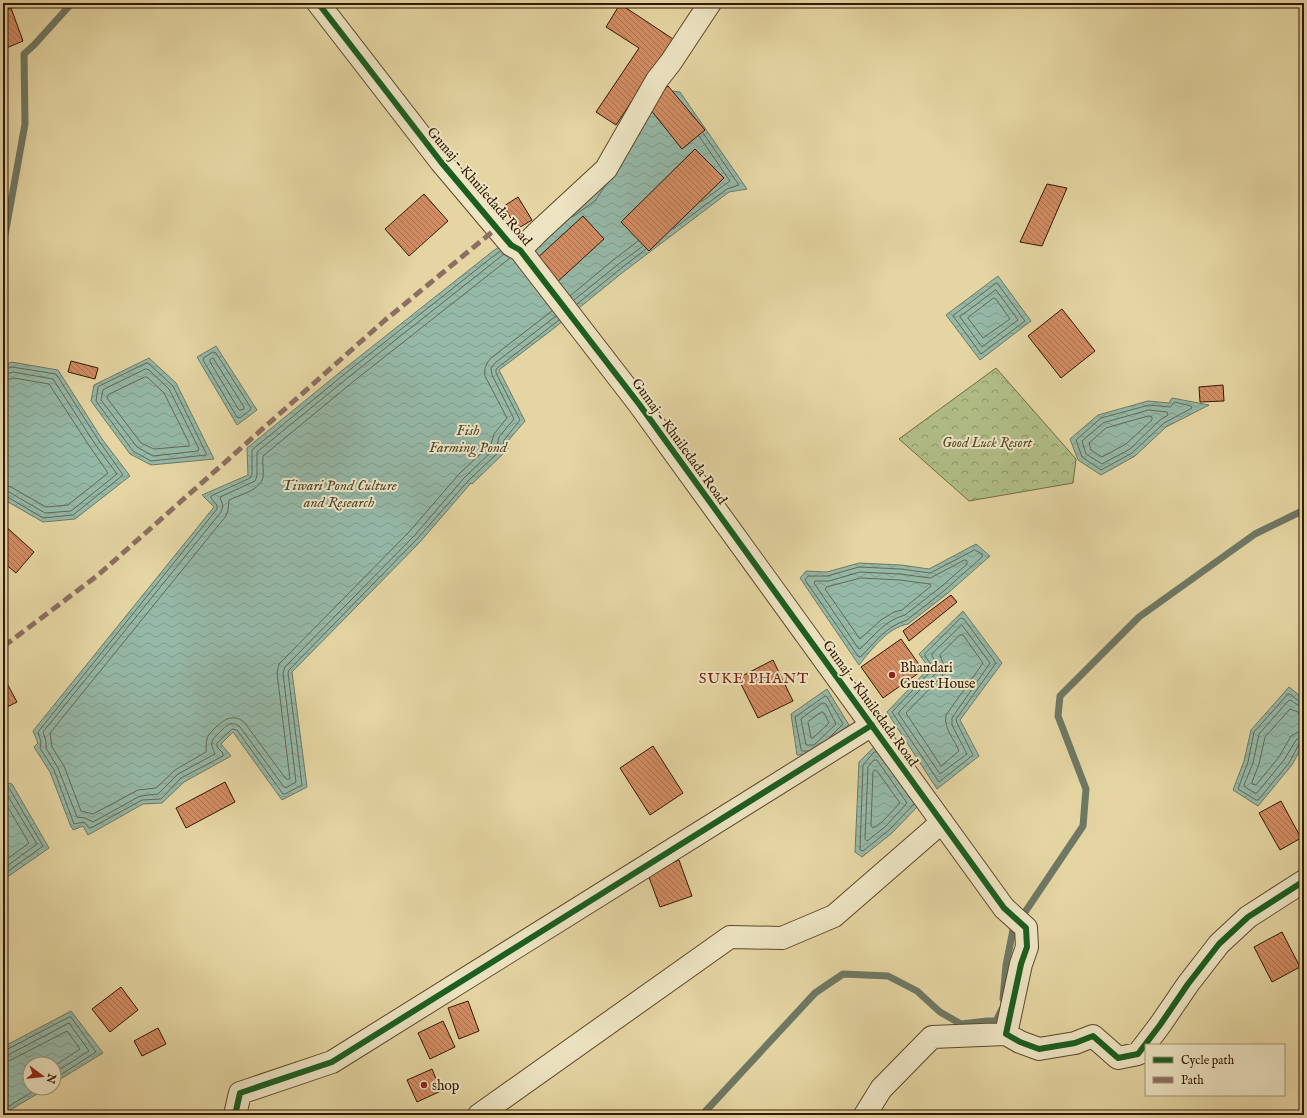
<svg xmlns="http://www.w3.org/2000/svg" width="1307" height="1118" viewBox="0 0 1307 1118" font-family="'IM FELL English',serif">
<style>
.forest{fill:url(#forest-crowns);stroke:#726b44}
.water{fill:url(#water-waves);stroke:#6e7864}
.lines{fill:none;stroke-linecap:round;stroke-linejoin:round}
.shore{stroke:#646854;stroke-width:1}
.stream{stroke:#6e7864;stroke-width:7}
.building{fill:url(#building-back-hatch);stroke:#331800}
.street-casing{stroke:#5f4728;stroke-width:24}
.street{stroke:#ede4c3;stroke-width:22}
.quiet{stroke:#8d6e63;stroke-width:5;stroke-dasharray:10 5;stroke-linecap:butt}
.cycleway-casing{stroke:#ede4c3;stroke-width:8}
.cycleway{stroke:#1b5e20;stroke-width:6}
.poi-dot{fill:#8f2418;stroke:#ede4c3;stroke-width:1.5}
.labels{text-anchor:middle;stroke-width:4;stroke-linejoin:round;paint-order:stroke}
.street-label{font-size:14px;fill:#331800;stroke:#ede4c3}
.park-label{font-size:14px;font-style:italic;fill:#594a28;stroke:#ede4c3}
.poi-label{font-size:14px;fill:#331800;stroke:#ede4c3;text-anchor:start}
.water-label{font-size:15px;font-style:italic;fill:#504832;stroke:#ede4c3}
.neighbourhood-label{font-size:15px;letter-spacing:1px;fill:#7a1f14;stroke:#ede4c3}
</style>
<defs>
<pattern id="forest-crowns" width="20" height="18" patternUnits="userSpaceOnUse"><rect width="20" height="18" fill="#b1be87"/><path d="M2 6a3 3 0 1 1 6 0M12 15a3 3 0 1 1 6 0" fill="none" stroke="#91996c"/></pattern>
<pattern id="water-waves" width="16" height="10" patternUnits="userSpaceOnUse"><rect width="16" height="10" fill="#95b8a7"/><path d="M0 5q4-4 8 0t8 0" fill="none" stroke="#819d8e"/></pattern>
<pattern id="building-back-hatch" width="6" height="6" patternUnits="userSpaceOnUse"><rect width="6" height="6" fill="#d28c63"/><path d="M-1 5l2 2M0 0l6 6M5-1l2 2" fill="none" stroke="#ab714f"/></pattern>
</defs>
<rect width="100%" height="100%" fill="#e4d5a2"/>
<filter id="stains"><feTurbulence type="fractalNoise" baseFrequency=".005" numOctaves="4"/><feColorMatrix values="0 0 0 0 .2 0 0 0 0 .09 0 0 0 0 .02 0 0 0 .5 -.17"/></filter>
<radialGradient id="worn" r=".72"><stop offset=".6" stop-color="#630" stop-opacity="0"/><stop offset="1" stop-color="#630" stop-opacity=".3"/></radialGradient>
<path class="forest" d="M996,368L1076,459L1073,483L969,501L899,439Z"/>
<path class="water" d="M650,88L680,92L747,189L729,192L622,273L553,329L499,370L525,421L507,442L508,449L472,484L471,483L420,542L292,672L307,787L282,800L233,732L221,744L231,756L184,782L162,803L143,804L88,835L83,826L73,830V829L71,827L50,772L34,747L38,743L33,731L214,507L202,495L248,475L247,448L344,369L493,251L585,190Z
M998,276L1031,321L980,360L946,315Z
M216,346L257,410L237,425L197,357Z
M149,358L176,383L214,459L151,465L130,454L91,401L94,385Z
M11,362L58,370L102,439L130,476L75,519L43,522L3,499V367Z
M1172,398L1209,405L1166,427L1135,456L1101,475L1078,460L1070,439L1098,415L1148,401L1169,403Z
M976,544L990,556L948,593L908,624C887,628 872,649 859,665L800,578L806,571L827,572L859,563L901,565L929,569Z
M963,611L1002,663L960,720L979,756L937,789L887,712L929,668L919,654Z
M1289,687L1304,699V743L1292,765L1258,806L1233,790L1244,761L1251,730Z
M827,689L849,725L817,754L797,755L791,714Z
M876,745L920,804L892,833L862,857L855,852L859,762Z
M3,782L12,784L49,848L3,880Z
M71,1011L103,1053L54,1083V1064H30V1088H47L7,1112L3,1106V1047Z"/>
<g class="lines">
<path class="shore" d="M699,136L730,181L701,202
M572,217L595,201L605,186
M673,229L727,189L739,185L703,133
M500,251L347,372L252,450V475L250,478L211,496V498L217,505V509L38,732L41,742L40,748L54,770L74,824L84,822L89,828H91L142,800L161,799L181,778L223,756V753L217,747V743L232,729L237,730L283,794H285L302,785L288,673L289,670L417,539L468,481L503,448L504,440L520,420L496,373V369L559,320
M504,254L350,376L257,452V476L255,481L220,497L223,506L221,512L43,732L46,741V748L58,768L77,817L85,818L93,822L140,796L158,794L178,774L215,754C214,750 211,747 212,742C213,738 216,736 218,734C225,727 231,719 240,727L284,787L286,788L296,782L283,673L285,667L414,536L464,478L497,446L499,437L514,419L492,375L491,368L495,363L556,316
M510,258L354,381L263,456C262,463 264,471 263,478C259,491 239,495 229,500L228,510L226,516L50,733L52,747L64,766L81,811L93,814L138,790L156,788L175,770L206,752C207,748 205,744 207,739C208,735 211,732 214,729C223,720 232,713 244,722L286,779H290L277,673L279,664L409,532L460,473L491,444L494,434L507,418L485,376C484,369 486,363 491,358L552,311
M997,283L1025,321L981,354L953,316Z
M996,290L1018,320L982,347L960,317Z
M570,296L612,261L638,241
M994,298L996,299L1010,319L983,338L968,318Z
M574,300L616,266L643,246
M577,304L619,270L646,249
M213,352L216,353L251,408L250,410L240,418L237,417L203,360L204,358Z
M213,358L244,407V409L241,410H239L210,362V360Z
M147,363L149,364L173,386L206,453V455L151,461L133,451L96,401L98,387Z
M146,369L149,370L169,389L199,449L198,451L153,456L137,447L101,400L103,390Z
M3,370L12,367L56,374L99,441L123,475L73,515L43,518L6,496H3
M3,375L13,372L53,379L95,444L117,474L71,511L45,513L9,492L3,491
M145,377H147L164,393L189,443V446L154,449L141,443L107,398L108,395Z
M3,381L14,378L49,384L90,447L108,473L68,505L46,507L11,487L3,485
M1175,402L1191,406L1192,408L1164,423L1132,453L1101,470L1082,457L1076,440L1101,418L1149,405L1170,407Z
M1149,410L1167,412L1168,415L1160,420L1130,449L1102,464L1086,454L1082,441L1103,423Z
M1149,416L1152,417V420L1126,444L1102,457L1091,450L1089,443L1106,428Z
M975,550L982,554V557L945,590L907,620C886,626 875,643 860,657L858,656L805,580L808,576H827L859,567L901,569L930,573Z
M965,560L967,561V564L942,586L905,615C885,620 874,636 860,649L858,648L814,583L815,581H829L860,572L900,574L930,578Z
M861,578L900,580L930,584L931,586L902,610L894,612L881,620L860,639L825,589L827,587Z
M961,618L964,619L996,663L956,719L957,723L973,755L939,782L892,712L932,670V666L925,656V654Z
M962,625L990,663L952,718V725L967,754L940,774L898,713L936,673L938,665L932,656V654Z
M960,635H963L983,663L946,715C943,728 955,740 959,751L941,766L906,713L942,676L944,666L940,655Z
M1304,702H1300L1290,694H1288L1254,732L1248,762L1238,789L1256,800H1258L1289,763L1299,744L1304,742
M823,703L826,704L836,724L814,745H806L801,719Z
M1304,707C1298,707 1294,701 1289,700L1259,734L1253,763L1244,785L1245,787L1255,793H1257L1284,760L1296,740L1300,737H1304
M822,712L824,713L829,723L813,738H811L808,722Z
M1304,713L1298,712L1290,709L1265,737L1259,764L1252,782V784L1256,785L1279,757L1291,736L1298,732L1304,731
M808,751H802L801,749L795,717L825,696L827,697L843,724L829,738
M876,752H874L863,765L860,850L863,851L889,830L914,804
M874,760H877L907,803L886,826L867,841L865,839L868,767Z
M875,770L877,771L900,803L882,822L873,828L871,826L873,772Z
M3,786L9,788L43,846L3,875
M3,791L6,793L37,844L3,869
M3,799L29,843L3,862
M3,1051L6,1050L69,1017H71L96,1052L54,1079
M3,1056L8,1055L69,1023L89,1051L54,1073
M3,1062L11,1060L67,1031L80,1049L54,1066
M3,1105L9,1106L39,1088"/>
<path class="stream" d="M3,240L5,235L25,124L24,54L34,45L72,3
M1003,999L1006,965L1013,930L1083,826L1086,789L1058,716L1060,696L1139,617L1255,534L1304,510
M702,1115L815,993L843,974L888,976L917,991L940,1012L961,1024L987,1021H996L1002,1009"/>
</g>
<path class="building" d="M620,4L673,39L616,125L596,112L639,48L606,27Z
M11,8L23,41L4,49L3,11Z
M668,86L705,130L682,149L646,104Z
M695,149L724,178L649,251L621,222Z
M1047,184L1067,188L1042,246L1020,242Z
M424,194L448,221L409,256L385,229Z
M518,197L532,220L517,229L504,206Z
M583,216L604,239L555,284L534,261Z
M1062,309L1095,351L1061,378L1028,336Z
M71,361L98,368L95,379L68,372Z
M1223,385L1224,401L1200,402L1199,387Z
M3,524L34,552L16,573L3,562Z
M951,595L957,602L909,641L903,631Z
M901,639L923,670L883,698L861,667Z
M773,660L793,701L758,718L738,678Z
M3,676L17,702L3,709Z
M653,746L683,793L650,815L620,768Z
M225,782L235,802L186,828L176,808Z
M1281,801L1301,838L1280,850L1259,813Z
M679,860L692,896L660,907L647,872Z
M1282,932L1300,967L1272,982L1254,947Z
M121,987L138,1010L110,1032L92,1009Z
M468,1001L479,1031L459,1039L448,1008Z
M443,1021L455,1047L430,1059L418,1033Z
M158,1028L166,1044L142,1056L134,1041Z
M432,1069L441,1091L417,1102L407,1080Z"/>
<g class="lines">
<g class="street-casing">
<path id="street" d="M318,3L441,162L511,245L520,250L639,404L1004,908L1026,928L1027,947L1021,964L1006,1034L1020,1042L1039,1049L1075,1043L1093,1036L1118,1058L1138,1054L1160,1025L1188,984L1219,944L1248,917L1304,881
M520,250L539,231L606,169L657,80L671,62L710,3
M235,1115L240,1093L332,1062L872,725
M479,1115L730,937L782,938L834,916L942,822
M865,1115L881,1089L932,1037L1006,1034"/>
</g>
<use href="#street" class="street"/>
<path class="quiet" d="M3,645L8,643L97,576L384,321L497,228"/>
<g class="cycleway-casing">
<path id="cycleway" d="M318,3L441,162L511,245L520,250L639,404L1004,908L1026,928L1027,947L1021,964L1006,1034L1020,1042L1039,1049L1075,1043L1093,1036L1118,1058L1138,1054L1160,1025L1188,984L1219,944L1248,917L1304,881
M235,1115L240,1093L332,1062L872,725"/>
</g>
<use href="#cycleway" class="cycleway"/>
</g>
<g class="poi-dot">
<circle cx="892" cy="675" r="4"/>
<circle cx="424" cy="1085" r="4"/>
</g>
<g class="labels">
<g class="street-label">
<text transform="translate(480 186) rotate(49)" y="5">Gumaj - Khuiledada Road</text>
<text transform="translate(680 441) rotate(54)" y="5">Gumaj - Khuiledada Road</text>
<text transform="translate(871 703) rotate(54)" y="5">Gumaj - Khuiledada Road</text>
</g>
<g class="park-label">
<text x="987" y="447">Good Luck Resort</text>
</g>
<g class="poi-label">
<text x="900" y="672">Bhandari<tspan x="900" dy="16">Guest House</tspan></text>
<text x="432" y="1090">shop</text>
</g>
<g class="water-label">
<text x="468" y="435">Fish<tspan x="468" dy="17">Farming Pond</tspan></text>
<text x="339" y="490">Tiwari Pond Culture<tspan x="339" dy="17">and Research</tspan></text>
</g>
<g class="neighbourhood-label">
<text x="754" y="683">SUKE PHANT</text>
</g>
</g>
<rect width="1307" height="1118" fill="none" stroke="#e4d5a2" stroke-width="16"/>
<rect x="4" y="4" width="1299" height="1110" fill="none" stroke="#331800" stroke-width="2"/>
<rect x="8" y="8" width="1291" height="1102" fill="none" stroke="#331800"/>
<rect x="1145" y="1044" width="140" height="52" fill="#ede4c3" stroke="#a39275"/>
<rect x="1153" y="1057" width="20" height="6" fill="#1b5e20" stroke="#a39275"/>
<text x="1181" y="1064" font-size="12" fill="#331800">Cycle path</text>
<rect x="1153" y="1077" width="20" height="6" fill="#8d6e63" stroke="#a39275"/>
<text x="1181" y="1084" font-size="12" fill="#331800">Path</text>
<g transform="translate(42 1076) rotate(105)"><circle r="19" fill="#ede4c3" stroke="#a39275"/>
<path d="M0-3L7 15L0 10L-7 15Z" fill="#8f2418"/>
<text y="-6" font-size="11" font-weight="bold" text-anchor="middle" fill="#331800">N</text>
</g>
<rect width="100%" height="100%" filter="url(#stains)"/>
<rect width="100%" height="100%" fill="url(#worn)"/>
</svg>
